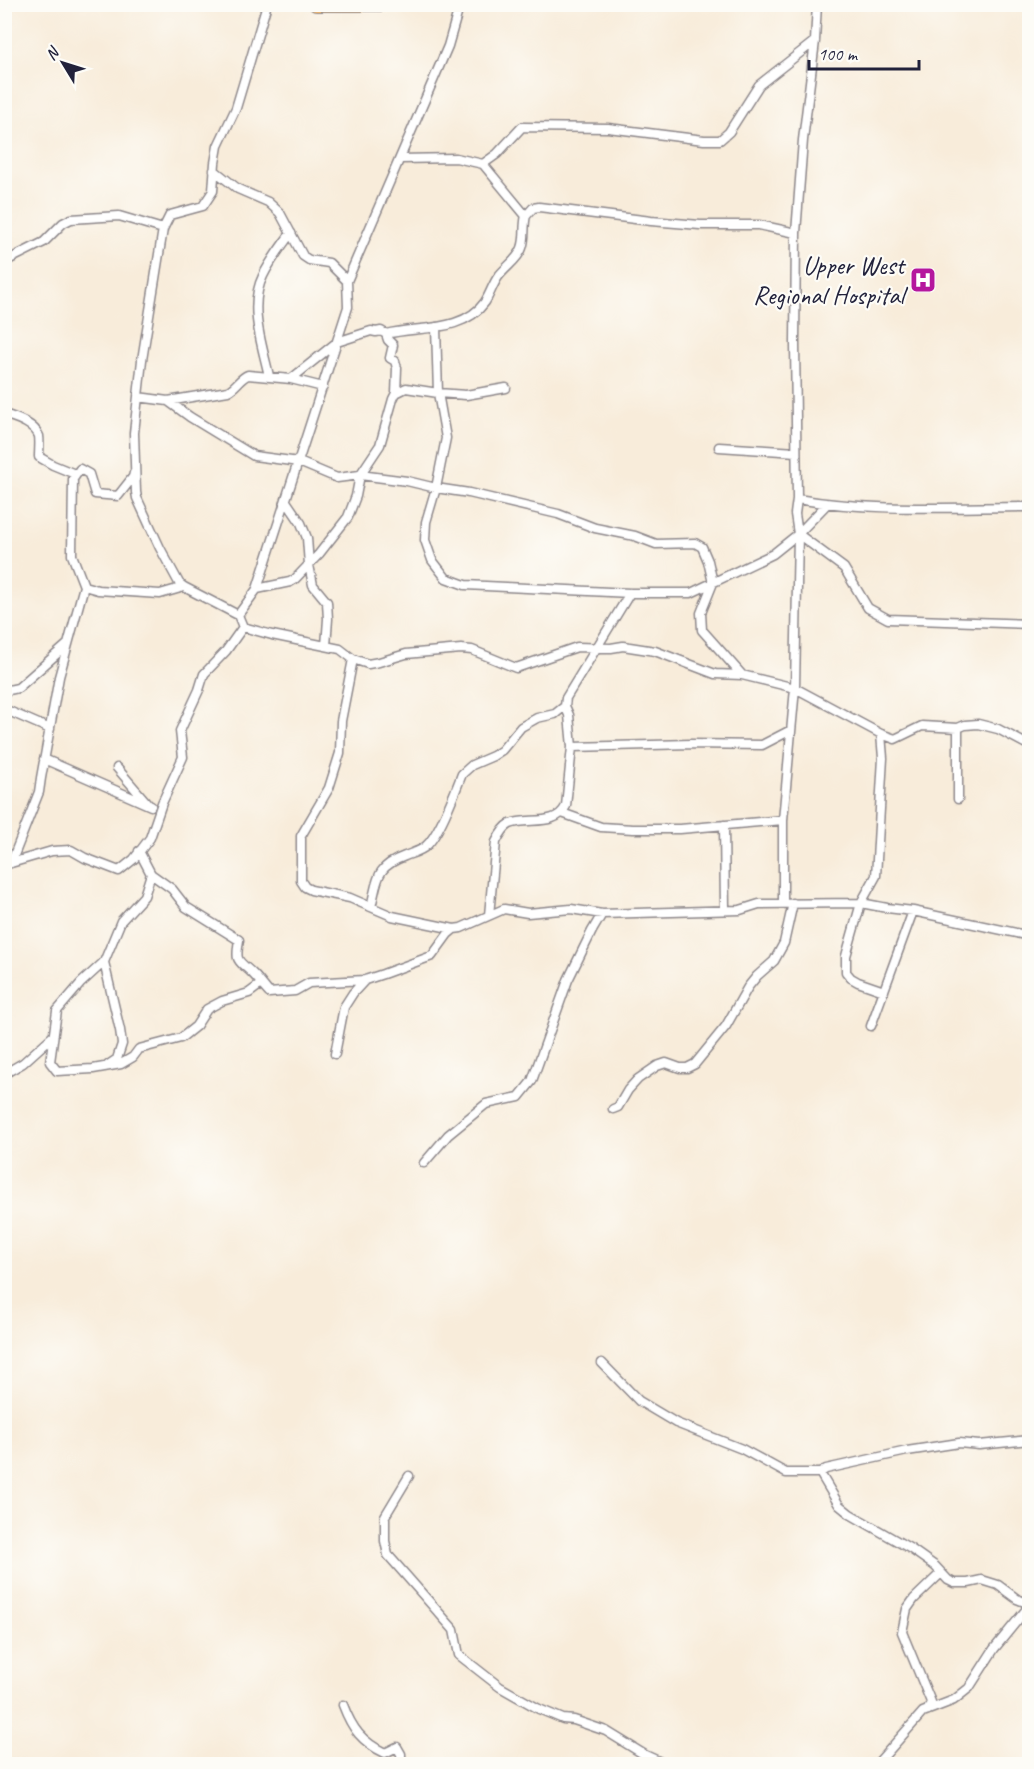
<svg xmlns="http://www.w3.org/2000/svg" width="1034" height="1769" viewBox="0 0 1034 1769" font-family="Caveat,sans-serif">
<style>
.lines{fill:none;stroke-linecap:round;stroke-linejoin:round}
.minor-casing{stroke:#8d878a;stroke-width:11}
.trunk-casing{stroke:#8d878a;stroke-width:16}
.minor{stroke:#fff;stroke-width:8}
.trunk{stroke:#fbbd6e;stroke-width:14}
.labels{text-anchor:middle;stroke-width:4.5;stroke-linejoin:round;paint-order:stroke}
.poi-label{font-size:26px;fill:#22223b;stroke:#fdfcf7;text-anchor:end}
</style>
<rect width="100%" height="100%" fill="#fdfcf7"/>
<filter id="ink" filterUnits="userSpaceOnUse"><feTurbulence type="fractalNoise" baseFrequency=".0167" numOctaves="2"/><feDisplacementMap in="SourceGraphic" scale="12" xChannelSelector="R" yChannelSelector="G"/><feConvolveMatrix kernelMatrix="1 2 1 2 8 2 1 2 1" color-interpolation-filters="sRGB"/></filter>
<filter id="wash" filterUnits="userSpaceOnUse"><feTurbulence type="fractalNoise" baseFrequency=".008" numOctaves="4" result="noise"/><feDisplacementMap in="SourceGraphic" scale="24" xChannelSelector="R" yChannelSelector="G"/><feGaussianBlur stdDeviation="1.35" result="paint"/><feColorMatrix in="noise" values="0 0 0 0 0 0 0 0 0 0 0 0 0 0 0 0 0 1.4 0 .05"/><feComposite in="paint" operator="in"/></filter>
<g filter="url(#wash)">
<rect width="100%" height="100%" fill="#f8ecda"/>
</g>
<g filter="url(#ink)">
<g class="lines">
<g class="minor-casing">
<path id="minor" d="M400,159L456,158L483,164L497,154L522,127L608,128L704,140H720L729,132L759,85L815,41
M214,170L238,189L268,202L280,213L303,256L309,260L329,263L347,281
M526,216L533,208L539,207L651,221L700,225H759L796,233
M4,262L44,242L63,223L71,219L119,216L163,229
M436,327L438,393L446,438L436,488L426,522L425,540L432,560L446,578L465,585L630,593H691L773,554L798,534L827,504
M386,334C419,326 463,333 485,302C490,294 493,284 498,277C505,267 518,260 522,248C526,238 523,226 526,216L483,164
M269,376C262,344 248,306 263,276C270,261 281,247 291,233
M291,379L337,342L371,331L376,332L381,331L386,334L388,340L393,345L390,358L395,361L397,368L396,393
M138,397L168,401L228,391C236,387 240,378 248,375L291,379L323,387
M168,401L190,417L254,456L299,462L337,478L360,475L407,481L436,488L469,493L558,514L595,528L635,536L656,544L695,543L702,547L708,561L713,583L701,613L702,630L742,675
M4,414C15,418 34,423 39,436C40,442 39,451 39,457L53,465L75,474
M719,447L796,452
M134,473L133,477L118,496L95,494L89,474L80,469L73,479L72,555L84,586L98,590L160,594L184,587
M797,499C872,512 954,507 1030,507
M286,501L301,523L307,538L309,565L313,585L327,602L328,619L326,646
M798,534L844,568L868,608L888,619L1030,624
M257,589L290,582L295,579L319,554L348,517L356,496L360,475L380,445L393,399L396,393L406,388L438,393L466,395L506,388
M238,615L257,589L348,307L347,281L448,46L460,4
M243,627L272,635L340,649L353,659L368,664L379,662L406,654L461,649L472,650L516,668L577,647L611,648L623,646L655,651L715,674L742,675L795,688L881,734L895,739L922,726L958,728L965,725L978,724L998,729L1030,746
M243,627L238,615L184,587L179,583L160,548L137,498L136,492L134,433L142,360L163,229L170,215L203,206L213,191L215,163L218,146L236,108L267,4
M353,659L341,721L340,753L329,788L301,836V881L305,887L311,890L350,898L392,916L454,929
M4,691L18,688L68,644
M4,709L50,729
M958,728V799
M881,734L883,758L876,876L861,903L846,956V972L851,978L858,982L884,991
M572,747L691,744L762,745L791,730
M44,759L151,806
M117,768L148,804
M562,813L601,827L633,829H680L783,820
M724,825L725,910
M139,851L151,874L172,889L186,907L239,940C235,964 238,959 253,974C259,980 264,987 269,993L261,984L249,993L222,1001L207,1009L196,1026L181,1038L139,1049L133,1057L121,1064L93,1069L57,1071L50,1062L57,1011L81,983L104,962L121,921L144,896L151,874
M11,863L39,792L41,778L59,677L84,586
M4,865L52,851L71,850L85,858L119,871L134,859L150,838L162,803L183,757L180,731L199,690L204,674L226,651L243,627
M783,903V820L795,688L798,534L795,514L797,499L795,343L796,233L803,140L815,41L817,4
M371,907C378,879 375,867 405,856C412,853 421,851 426,846C439,835 455,792 462,774L472,765L493,756L502,750L521,727L537,718L555,714L565,706
M489,915L496,842C499,836 504,827 510,824C529,817 556,827 566,806L572,747L569,715L565,706L566,698L630,593
M104,962L120,1030L122,1044L117,1059L108,1065
M269,993L295,991L309,983L365,980L383,974L432,956L448,934L454,929L461,928L504,909L528,913L571,909L602,914L740,910L759,904L861,903L887,908L913,911L1030,936
M871,1026L913,911
M335,1054L344,1007L353,993L365,980
M4,1074L23,1063L53,1036
M613,1109L618,1107L628,1090L638,1079L657,1066L666,1063L680,1068H687L695,1064L726,1026L748,987L757,976L774,961L784,943L793,903
M424,1163L448,1135L486,1104L519,1097L532,1081L568,980L592,931L602,914
M602,1363L639,1401L676,1423L742,1449L786,1473H820L826,1469L907,1451L959,1443L979,1445L1030,1440
M820,1473L839,1505L850,1514L911,1549L935,1566L948,1580L954,1583H968L982,1580L998,1585L1017,1599L1030,1604
M409,1476L385,1516V1541L388,1555L454,1630L459,1655L500,1687L539,1709L563,1719L574,1720L606,1731L645,1755L665,1764
M343,1705C352,1729 362,1742 385,1753L397,1747L401,1754V1764
M928,1710L931,1702L902,1632L907,1609L914,1599L941,1573
M877,1764L923,1712L954,1700L969,1688L994,1649L1030,1605"/>
</g>
<g class="trunk-casing">
<path id="trunk" d="M316,4H386"/>
</g>
<use href="#minor" class="minor"/>
<use href="#trunk" class="trunk"/>
</g>
</g>
<defs>
<g id="hospital-square" transform="scale(1.35)"><rect x="-9" y="-9" width="18" height="18" rx="4" fill="#b5179e" stroke="#fdfcf7"/><path d="M-5-5h3v3.5h4V-5h3V5h-3V1.5h-4V5h-3Z" fill="#fff"/></g>
</defs>
<g fill-rule="evenodd">
<use href="#hospital-square" x="923" y="280"/>
</g>
<g class="labels">
<g class="poi-label">
<text x="904" y="274">Upper West<tspan x="904" dy="30">Regional Hospital</tspan></text>
</g>
</g>
<rect width="1034" height="1769" fill="none" stroke="#fdfcf7" stroke-width="24"/>
<g transform="translate(63 63) rotate(308)" stroke="#fdfcf7" stroke-width="4.5" paint-order="stroke">
<path d="M0-4.5L10 22L0 15L-10 22Z" fill="#22223b"/>
<text y="-9" font-size="16" font-weight="bold" text-anchor="middle" fill="#22223b">N</text>
</g>
<path d="M809 60v9h110v-9" fill="none" stroke="#22223b" stroke-width="3"/>
<text x="818" y="60" font-size="18" fill="#22223b" stroke="#fdfcf7" stroke-width="4.5" paint-order="stroke">100 m</text>
</svg>
